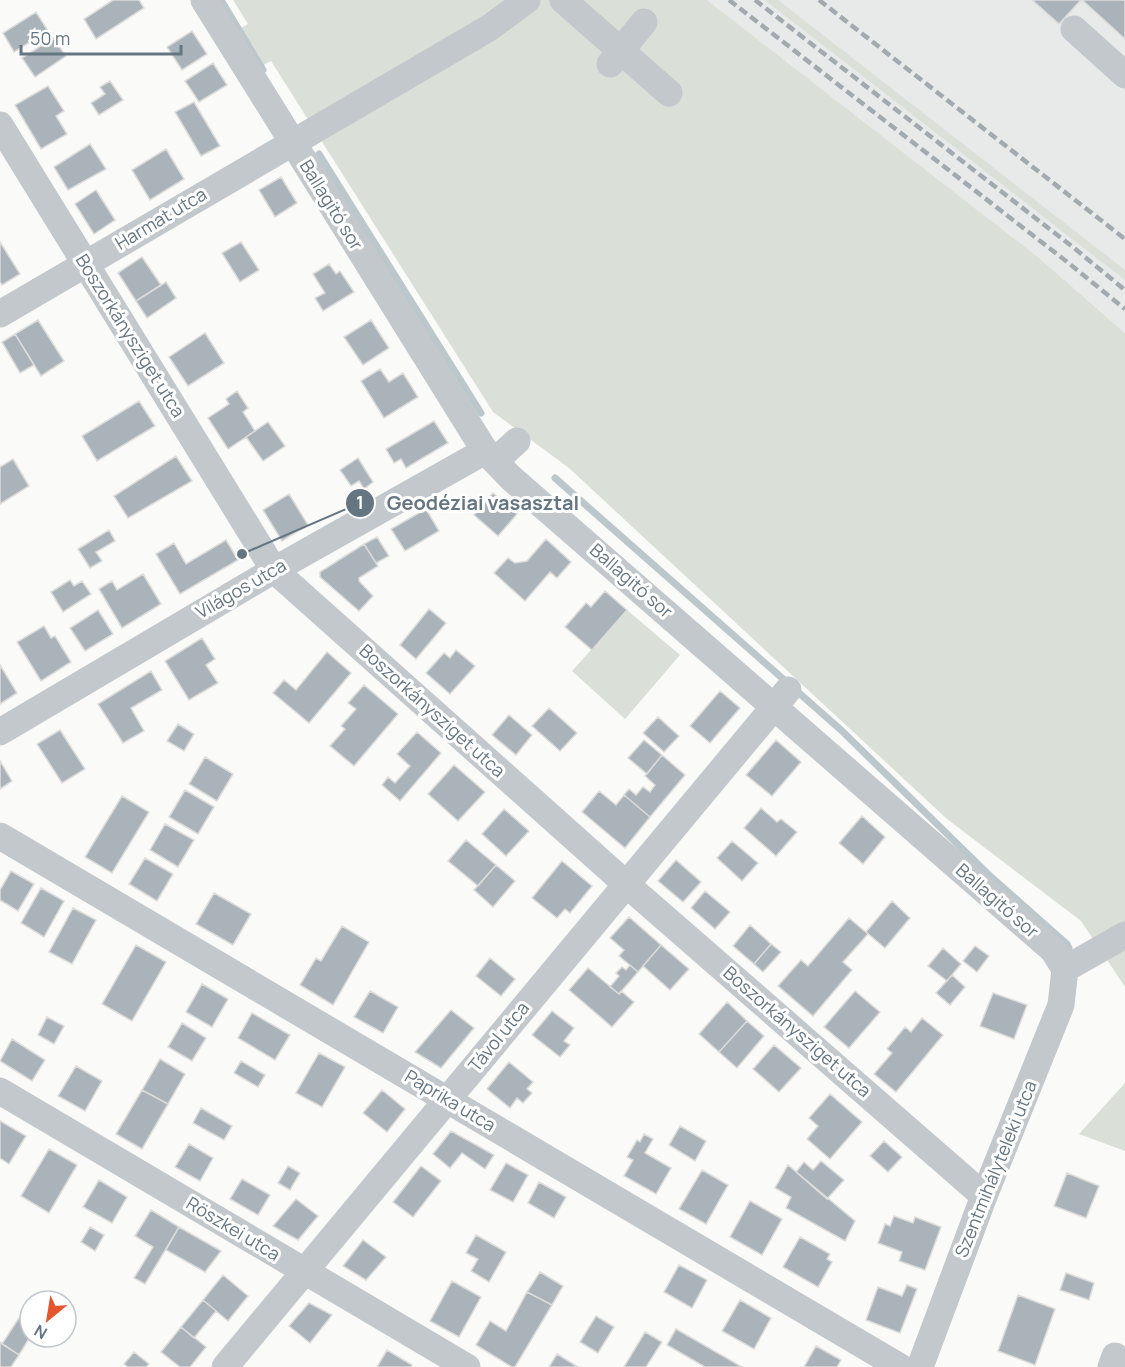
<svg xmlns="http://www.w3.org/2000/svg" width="1125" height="1367" viewBox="0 0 1125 1367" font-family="Manrope,sans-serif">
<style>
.built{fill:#e8e9e9}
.green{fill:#dadfd7}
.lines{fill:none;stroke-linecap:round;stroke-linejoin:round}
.stream{stroke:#bbc7cb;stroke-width:7}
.building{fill:#aab3b9;stroke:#dcdcda;stroke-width:1.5}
.minor{stroke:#c3c8cc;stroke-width:27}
.rail{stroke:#a2aab0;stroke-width:4.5;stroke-dasharray:9 4.5;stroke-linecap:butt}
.labels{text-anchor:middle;stroke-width:6;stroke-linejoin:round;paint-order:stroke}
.street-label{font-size:18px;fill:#657683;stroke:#fff}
.leader{fill:none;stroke:#657683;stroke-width:2}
.callout-dot{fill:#657683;stroke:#fff;stroke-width:2}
.mark-label{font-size:18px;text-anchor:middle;font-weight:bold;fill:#fff}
.callout-label{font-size:20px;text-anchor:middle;font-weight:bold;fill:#657683;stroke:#fff;stroke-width:6;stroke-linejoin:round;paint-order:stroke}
</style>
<rect width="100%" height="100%" fill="#fafaf8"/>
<path class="built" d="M707,0H1125V333L1038,257Z"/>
<path class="green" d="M233,0H707L1038,257L1125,333V987L1081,921L947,819L569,468L493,412L271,61L254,70L232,33L248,24Z
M765,0H778L1125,270V280Z
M627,610L680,655L625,719L572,671Z
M1125,1083V1151L1079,1134Z"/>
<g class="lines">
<path class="stream" d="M221,0L263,70
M319,154L481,413
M555,478L841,730L988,874L1067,944L1069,948"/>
</g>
<path class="building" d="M113,0H139L144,8L96,39L84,19Z
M1032,0H1081L1059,24Z
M1082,0H1125V39Z
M36,12L48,31L14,52L3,33Z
M192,31L207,54L182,70L167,47Z
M53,38L66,56L35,77L22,58Z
M213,63L227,85L199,102L185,81Z
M110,81L123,100L99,115L91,103L105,94L100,87Z
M48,86L64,111L56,116L67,134L41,149L15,105Z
M194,102L220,146L201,156L175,112Z
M90,144L106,169L68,190L54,167Z
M166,149L184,179L150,200L132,170Z
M281,177L297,203L275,217L259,190Z
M96,190L115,220L94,234L75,204Z
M0,242L20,274L2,285L0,282Z
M241,242L259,270L240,282L222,253Z
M142,257L161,285L136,301L118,273Z
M329,264L336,274L340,271L354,292L323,311L315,298L325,293L313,274Z
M166,282L176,298L147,318L136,301Z
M38,320L64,361L41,376L15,334Z
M371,320L389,348L363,365L344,337Z
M205,333L224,363L188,386L169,357Z
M15,334L34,365L20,373L2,342Z
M380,369L389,382L403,373L418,397L384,418L361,381Z
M237,391L248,408L243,412L255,431L228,449L208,418L229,404L226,399Z
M139,401L155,426L97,461L82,436Z
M434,421L448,443L406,468L401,459L394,463L386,449Z
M268,422L285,446L263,461L246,437Z
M176,456L192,481L128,518L114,496Z
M358,458L373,482L364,489L359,481L351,486L340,470Z
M13,459L29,486L0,504V467Z
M493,493L517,514L498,536L474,515Z
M289,494L308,525L282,541L263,510Z
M426,509L439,531L405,551L391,529Z
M109,530L115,541L96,552L102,561L90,568L78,549Z
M377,537L389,556L376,563L364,544Z
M546,539L571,562L557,578L550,572L525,601L494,573L508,558L515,563L527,561Z
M226,540L238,560L180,594L156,554L174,543L186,564Z
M364,544L378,566L359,578V581L373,596L359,611L320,577V572Z
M143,574L161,604L122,628L99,589L112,581L117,590Z
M70,580L74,586L82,581L91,594L63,612L51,592Z
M605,591L627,610L592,650L565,627L586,603L591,607Z
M429,609L446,623L416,659L400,645Z
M98,610L113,634L85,651L70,628Z
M44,626L51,638L55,636L71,662L41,681L17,642Z
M202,638L215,659L206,665L218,683L189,700L165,661Z
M456,650L475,666L450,694L426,673L444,653L450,658Z
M327,652L351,673L309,723L273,693L284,680L296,690Z
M0,665L17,693L0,704Z
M151,671L162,690L131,708L144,731L123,743L98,704Z
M364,685L398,714L354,766L330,746L345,729L341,726L356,709L348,703Z
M720,691L740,708L710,743L690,726Z
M549,708L577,733L560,751L532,726Z
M509,715L532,735L516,755L492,735Z
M658,717L679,736L664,752L643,733Z
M178,724L194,734L184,751L167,741Z
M60,730L85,769L62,783L37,744Z
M417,732L441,753L400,801L382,785L388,777L395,783L410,766L397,754Z
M644,740L662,755L647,774L628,758Z
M776,740L801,762L772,796L746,775Z
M662,755L685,775L650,817L624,795L629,789L636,795L643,787L650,792L655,785L645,776Z
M205,757L233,774L217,801L189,784Z
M0,761L12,781L0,789Z
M454,765L485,792L458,821L428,794Z
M185,790L214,807L198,834L169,817Z
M599,791L616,805L624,795L650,817L625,848L582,812Z
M122,796L149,812L112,873L85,857Z
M761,808L777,822L781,819L797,832L776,856L744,828Z
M504,809L529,831L506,856L482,834Z
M862,816L885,837L863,864L839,843Z
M165,824L194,840L178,867L150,850Z
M466,840L496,865L478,886L448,861Z
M732,841L758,863L742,881L717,858Z
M145,858L173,874L157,901L129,884Z
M676,860L701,882L683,902L658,881Z
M562,861L592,886L570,913L565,909L557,918L532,898Z
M496,865L515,881L493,907L474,890Z
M11,871L34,884L18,911L0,900V890Z
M41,888L64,901L44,937L21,923Z
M705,891L730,912L715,929L691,908Z
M214,893L251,914L233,945L196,924Z
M892,901L910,918L885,948L866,932Z
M73,908L96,920L72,964L49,952Z
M629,917L661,945L638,972L619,956L624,950L610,938Z
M849,918L868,934L843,962L852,970L813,1016L778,986L801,960L808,966Z
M750,925L771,944L754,964L733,946Z
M342,926L369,942L333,1005L300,985L316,958L321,961Z
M771,944L781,952L763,972L754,964Z
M136,945L166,962L132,1021L102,1004Z
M661,945L689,969L670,990L643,966Z
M975,946L989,956L977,972L963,961Z
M943,948L961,964L947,981L928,966Z
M490,958L515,979L501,996L476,976Z
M630,965L638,972L619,994L610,987L619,976L616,973L622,967L626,970Z
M588,968L619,994L621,991L634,1002L612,1027L569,990Z
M952,975L965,987L950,1005L936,993Z
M202,984L228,999L212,1027L186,1012Z
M370,991L398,1007L383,1033L354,1017Z
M855,991L880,1012L849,1048L824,1027Z
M993,993L1027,1005L1014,1039L980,1026Z
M727,1002L747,1021L719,1052L699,1034Z
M451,1010L474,1028L441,1068L415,1052Z
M552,1011L574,1028L564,1041L570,1045L560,1057L532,1035Z
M252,1013L290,1035L275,1060L238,1038Z
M47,1017L64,1026L54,1044L38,1035Z
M922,1018L943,1035L896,1092L874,1074L892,1053L887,1049L905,1027L911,1032Z
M747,1021L764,1036L737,1068L719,1052Z
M182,1023L206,1038L192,1061L168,1047Z
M12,1039L45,1060L32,1081L0,1061Z
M774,1045L801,1068L779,1092L753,1069Z
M319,1053L345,1067L322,1107L296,1093Z
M160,1059L185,1074L168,1104L142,1090Z
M241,1061L265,1075L258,1087L234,1073Z
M509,1062L533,1082L527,1089L532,1093L523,1103L517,1098L510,1108L487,1089Z
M76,1066L102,1081L85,1111L58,1096Z
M142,1090L168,1104L142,1149L116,1134Z
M382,1090L405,1109L387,1132L363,1113Z
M830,1094L862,1122L830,1159L807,1139L818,1126L809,1118Z
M201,1108L232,1126L224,1140L193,1123Z
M0,1121L26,1136L9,1164L0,1158Z
M680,1126L706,1141L695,1161L669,1145Z
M451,1131L494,1155L485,1169L462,1153L450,1168L433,1154Z
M644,1134L653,1139L645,1153L671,1168L656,1194L624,1176L633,1160L627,1157L637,1140L640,1142Z
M884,1141L902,1157L888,1172L870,1156Z
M189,1144L213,1158L200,1181L175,1167Z
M49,1149L77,1165L49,1213L21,1196Z
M821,1161L844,1180L827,1199L796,1172L804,1162L813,1170Z
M506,1163L528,1175L513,1202L490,1190Z
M788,1165L855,1221L845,1241L786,1208L791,1197L775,1188Z
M288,1166L300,1173L290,1190L278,1183Z
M421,1166L441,1181L413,1217L393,1202Z
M702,1170L728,1185L706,1224L679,1209Z
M1067,1173L1099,1186L1086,1218L1054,1206Z
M242,1179L270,1195L258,1215L230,1199Z
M99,1180L127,1197L112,1223L83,1207Z
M539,1182L566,1197L554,1218L528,1203Z
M296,1199L318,1216L298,1240L273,1226Z
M750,1201L782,1219L762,1255L730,1237Z
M151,1210L179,1227L145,1284L134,1278L153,1247L135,1236Z
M894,1216L913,1223L915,1217L941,1227L925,1270L899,1261L902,1252L878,1243L885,1224L890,1226Z
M90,1227L104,1235L95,1251L81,1242Z
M179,1227L221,1251L205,1272L166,1250Z
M476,1235L506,1252L489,1282L471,1271L478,1259L466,1253Z
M800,1237L830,1254L827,1259L832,1262L818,1287L783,1267Z
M363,1240L386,1257L366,1280L343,1266Z
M679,1265L707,1280L692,1308L664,1292Z
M540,1272L563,1286L552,1305L527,1292Z
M1066,1273L1094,1283L1089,1300L1060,1290Z
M223,1275L248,1296L228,1321L203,1300Z
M452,1281L481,1297L459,1337L430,1321Z
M907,1285L917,1289L900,1333L866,1320L878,1287L902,1296Z
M527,1292L552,1305L515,1367H512L476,1345L490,1321L506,1331Z
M1018,1295L1055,1309L1035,1365L998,1351Z
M203,1300L216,1311L194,1338L181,1327Z
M740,1300L771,1318L754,1349L722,1331Z
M309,1303L332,1315L310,1343L289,1326Z
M28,1304L30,1306V1337L19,1355L2,1344Z
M596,1316L614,1327L598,1353L580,1342Z
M181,1327L206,1347L190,1367H180L161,1352Z
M676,1329L742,1367H705L667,1345Z
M645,1332L662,1342L646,1367H624Z
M0,1342L19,1355L11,1367H0Z
M816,1346L841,1360L837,1367H804Z
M387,1350L412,1365L411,1367H377Z
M134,1352L149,1364L146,1367H128L124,1364Z
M557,1354L578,1367H549Z"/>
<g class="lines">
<path class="minor" d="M204,0L485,451L511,478L1053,950L1065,969
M563,0L669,93
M1074,29L1125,75
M610,64L644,22
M0,125L274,570L626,884L984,1196
M0,314L489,28L527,0
M495,461L517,441
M0,732L274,570L485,451
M0,836L900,1367
M1065,969L1125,935
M0,1091L467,1367
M225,1367L788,690
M920,1367L984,1196L1061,1005L1065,969
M1111,1367L1115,1356"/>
<path class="rail" d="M729,0L1066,261L1125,309
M755,0L1074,248L1125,290
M819,0L1125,239"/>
</g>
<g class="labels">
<g class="street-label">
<text transform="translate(331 205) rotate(58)" y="6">Ballagitó sor</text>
<text transform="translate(161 219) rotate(-31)" y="6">Harmat utca</text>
<text transform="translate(130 336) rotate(58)" y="6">Boszorkánysziget utca</text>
<text transform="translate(631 581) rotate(41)" y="6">Ballagitó sor</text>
<text transform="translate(241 589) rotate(-30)" y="6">Világos utca</text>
<text transform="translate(432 711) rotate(42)" y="6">Boszorkánysziget utca</text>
<text transform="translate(997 901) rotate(41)" y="6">Ballagitó sor</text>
<text transform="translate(797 1032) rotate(41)" y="6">Boszorkánysziget utca</text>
<text transform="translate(499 1037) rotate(-51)" y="6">Távol utca</text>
<text transform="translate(450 1101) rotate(31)" y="6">Paprika utca</text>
<text transform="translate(996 1169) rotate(-68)" y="6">Szentmihályteleki utca</text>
<text transform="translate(233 1229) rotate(31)" y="6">Röszkei utca</text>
</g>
</g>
<path class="leader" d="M242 554L360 503"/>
<g class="callout-dot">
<circle cx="242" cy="554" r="6"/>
<circle cx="360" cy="503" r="15"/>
</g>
<g class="mark-label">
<text x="360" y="509">1</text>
</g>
<g class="callout-label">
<text x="483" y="510">Geodéziai vasasztal</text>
</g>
<g transform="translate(48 1319) rotate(210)"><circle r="28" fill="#ffffff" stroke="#c1c8cd" stroke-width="1.5"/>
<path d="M0-4.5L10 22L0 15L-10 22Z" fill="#e4572e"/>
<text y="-9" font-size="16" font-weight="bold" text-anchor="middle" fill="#657683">N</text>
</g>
<path d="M21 45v9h160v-9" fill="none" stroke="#657683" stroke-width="3"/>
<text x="30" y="45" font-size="18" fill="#657683" stroke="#ffffff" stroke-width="4.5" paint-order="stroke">50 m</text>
</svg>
